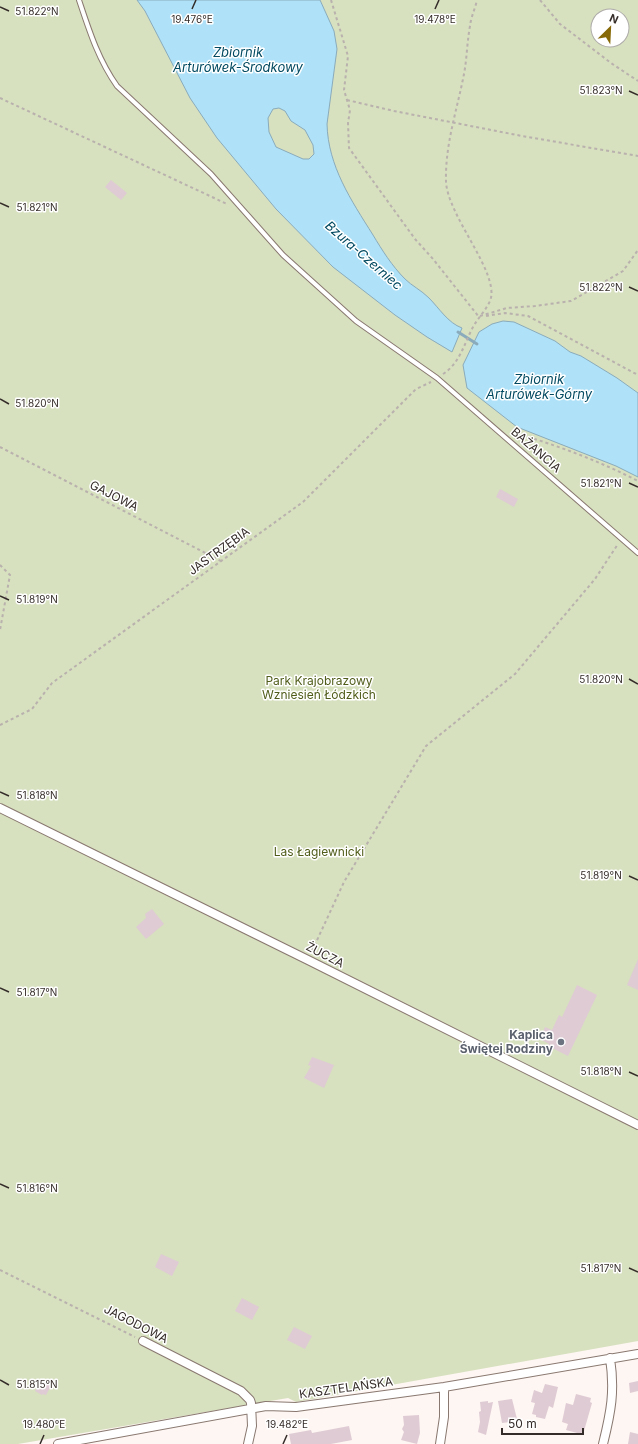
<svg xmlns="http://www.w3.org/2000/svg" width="638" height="1444" viewBox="0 0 638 1444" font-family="Inter,sans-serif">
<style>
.green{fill:#d7e0bf;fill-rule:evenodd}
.water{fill:#afe2f9;stroke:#8aabbb;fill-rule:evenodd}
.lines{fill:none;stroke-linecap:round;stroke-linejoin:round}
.stream{stroke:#8aabbb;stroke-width:3}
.building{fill:#dfcbd4}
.service-casing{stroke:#897870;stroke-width:6}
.minor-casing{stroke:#897870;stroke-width:10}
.path{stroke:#b9b1ad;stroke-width:2;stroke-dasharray:3 3;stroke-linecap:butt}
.service{stroke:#fff;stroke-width:4}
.minor{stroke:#fff;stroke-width:8}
.ticks{fill:none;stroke:#342c29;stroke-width:1.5}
.worship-dot{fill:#6b7280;stroke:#fff;stroke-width:1.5}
.labels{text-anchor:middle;stroke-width:3;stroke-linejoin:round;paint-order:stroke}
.street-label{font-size:12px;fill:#342c29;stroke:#fff}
.park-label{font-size:12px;fill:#505d1a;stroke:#fff}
.worship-label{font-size:12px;font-weight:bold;fill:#5b616d;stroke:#fff;text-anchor:end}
.water-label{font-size:13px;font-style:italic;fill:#014960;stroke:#fff}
.ticks-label{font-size:10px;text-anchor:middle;fill:#342c29;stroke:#fff;stroke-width:3;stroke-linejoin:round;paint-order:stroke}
</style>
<rect width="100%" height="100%" fill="#fef6f2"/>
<path class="green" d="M0,0H638V1341L296,1402L288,1398L18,1444H0ZM598,16H622V40H598Z"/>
<path class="water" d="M137,0H320L334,31L337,49L327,124C328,166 351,200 373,235C382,250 392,266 405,279C412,286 421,290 429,298C439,308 448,323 462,328L452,352L427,337L395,315L333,267L276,209L217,138L190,98L145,11ZM279,108L285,111L291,121L305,130L313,145L314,154L309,159H303L276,147L269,132L268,118L273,109Z
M503,321L514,322L555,341L570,352L581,356L617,378L638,393V477L616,466L517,427L467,388L463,365L479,332L492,324Z"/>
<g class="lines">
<path class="stream" d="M458,332L477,344"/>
</g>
<path class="building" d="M111,180L127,193L121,200L105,187Z
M500,489L518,499L514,507L496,497Z
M152,909L164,924L146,939L136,927L146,918L145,914Z
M638,959V990L627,985Z
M577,985L597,995L568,1056L548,1046L549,1044L540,1039L545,1027L552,1030L559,1015L562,1017Z
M312,1057L334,1065L324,1088L304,1078L311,1066L308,1065Z
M161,1254L179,1262L172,1276L155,1267Z
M242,1298L259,1307L252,1320L235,1311Z
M294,1327L312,1336L305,1349L287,1340Z
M42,1379L52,1384L46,1395L43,1394L42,1395L35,1391Z
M638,1381V1391L630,1393L629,1383Z
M545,1384L558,1387L553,1408L549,1406L545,1419L536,1417V1415L532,1414L535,1403L531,1402L534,1390L542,1393Z
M576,1394L591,1398L590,1402L592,1403L584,1431L583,1430L581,1434L566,1430L568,1424L562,1422L566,1403L573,1405Z
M512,1399L517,1419H511V1422L502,1423L498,1401Z
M488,1401V1403L493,1402L486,1435L478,1432L480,1422L479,1412L481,1411L480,1402Z
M419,1415L420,1433L417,1444L401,1440L404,1432L402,1429L404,1425L403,1416Z
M349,1426L352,1440L331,1444H291L289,1434L311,1430L312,1433Z
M630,1432L638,1434V1444H628Z"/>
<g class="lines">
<g class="service-casing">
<path id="service" d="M79,0C89,30 98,59 117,86L211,174L283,255L356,321L437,378L638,553"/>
</g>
<g class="minor-casing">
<path id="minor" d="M0,808L308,960L638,1125
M143,1341L241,1391L250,1400L251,1403L252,1426L248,1444
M58,1444L266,1406L296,1407L444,1387L638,1354
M440,1444L444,1417V1387
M603,1444C611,1412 615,1391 610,1358"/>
</g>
<path class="path" d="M331,0L348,56L344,90L350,110L348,123L349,148L415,239L433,259L479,317
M540,0L560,24L611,63L638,81
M0,98L227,204
M347,100L394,111L522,136L638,156
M480,316L507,308L535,306L571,301L623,271L638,250
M486,316L505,313L528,316L638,375
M443,374C460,363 464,344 473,327C478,318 486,310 490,301C501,274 447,216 446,181C445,145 457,110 464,74C467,58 467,42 470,26C471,17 475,9 477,0
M511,432C554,444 597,460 638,481
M0,447L221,561
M0,565L10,575L0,630
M0,725L32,709L52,683L303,502L416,389L431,382
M312,951L344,882L426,746L515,674L595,579L618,544
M0,1270L135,1337"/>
<use href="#service" class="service"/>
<use href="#minor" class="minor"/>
</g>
<path class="ticks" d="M0,7L9,11M192,9L196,0M435,9L439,0M629,91L638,95M0,203L9,207M629,287L638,291M0,399L9,404M629,483L638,487M0,596L9,600M629,679L638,684M0,792L9,796M629,876L638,880M0,988L9,992M629,1072L638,1076M0,1184L9,1188M629,1268L638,1272M0,1380L9,1385M40,1444L44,1435M283,1444L287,1435"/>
<circle class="worship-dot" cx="561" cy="1042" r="4"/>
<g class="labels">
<g class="street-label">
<text transform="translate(536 450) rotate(41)" y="4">BAŻANCIA</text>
<text transform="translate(114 496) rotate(27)" y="4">GAJOWA</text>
<text transform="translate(219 551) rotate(-36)" y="4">JASTRZĘBIA</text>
<text transform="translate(325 955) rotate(27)" y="4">ŻUCZA</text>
<text transform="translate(136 1324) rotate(27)" y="4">JAGODOWA</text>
<text transform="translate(346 1388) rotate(-8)" y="4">KASZTELAŃSKA</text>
</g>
<g class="park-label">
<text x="319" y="685">Park Krajobrazowy<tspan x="319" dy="14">Wzniesień Łódzkich</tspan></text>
<text x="319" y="856">Las Łagiewnicki</text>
</g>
<g class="worship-label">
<text x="553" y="1039">Kaplica<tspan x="553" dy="14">Świętej Rodziny</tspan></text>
</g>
<g class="water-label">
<text x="238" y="57">Zbiornik<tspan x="238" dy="15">Arturówek-Środkowy</tspan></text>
<text transform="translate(364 255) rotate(41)" y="5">Bzura-Czerniec</text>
<text x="539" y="384">Zbiornik<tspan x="539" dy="15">Arturówek-Górny</tspan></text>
</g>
</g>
<g class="ticks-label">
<text x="37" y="15">51.822°N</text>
<text x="192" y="23">19.476°E</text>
<text x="435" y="23">19.478°E</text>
<text x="601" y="94">51.823°N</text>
<text x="37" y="211">51.821°N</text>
<text x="601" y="291">51.822°N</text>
<text x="37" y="407">51.820°N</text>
<text x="601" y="487">51.821°N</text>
<text x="37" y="603">51.819°N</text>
<text x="601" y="683">51.820°N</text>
<text x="37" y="799">51.818°N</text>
<text x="601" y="879">51.819°N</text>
<text x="37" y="996">51.817°N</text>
<text x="601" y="1075">51.818°N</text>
<text x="37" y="1192">51.816°N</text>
<text x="601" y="1272">51.817°N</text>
<text x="37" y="1388">51.815°N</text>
<text x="44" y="1428">19.480°E</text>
<text x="287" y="1428">19.482°E</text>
</g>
<g transform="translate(610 28) rotate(24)"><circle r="19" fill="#ffffff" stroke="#aeaba9"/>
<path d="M0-3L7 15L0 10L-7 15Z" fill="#876a07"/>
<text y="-6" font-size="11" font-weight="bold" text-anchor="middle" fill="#342c29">N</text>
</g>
<path d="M502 1428v6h81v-6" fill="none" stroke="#342c29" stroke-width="2"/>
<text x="508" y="1428" font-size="12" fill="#342c29" stroke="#ffffff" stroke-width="3" paint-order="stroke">50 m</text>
</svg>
